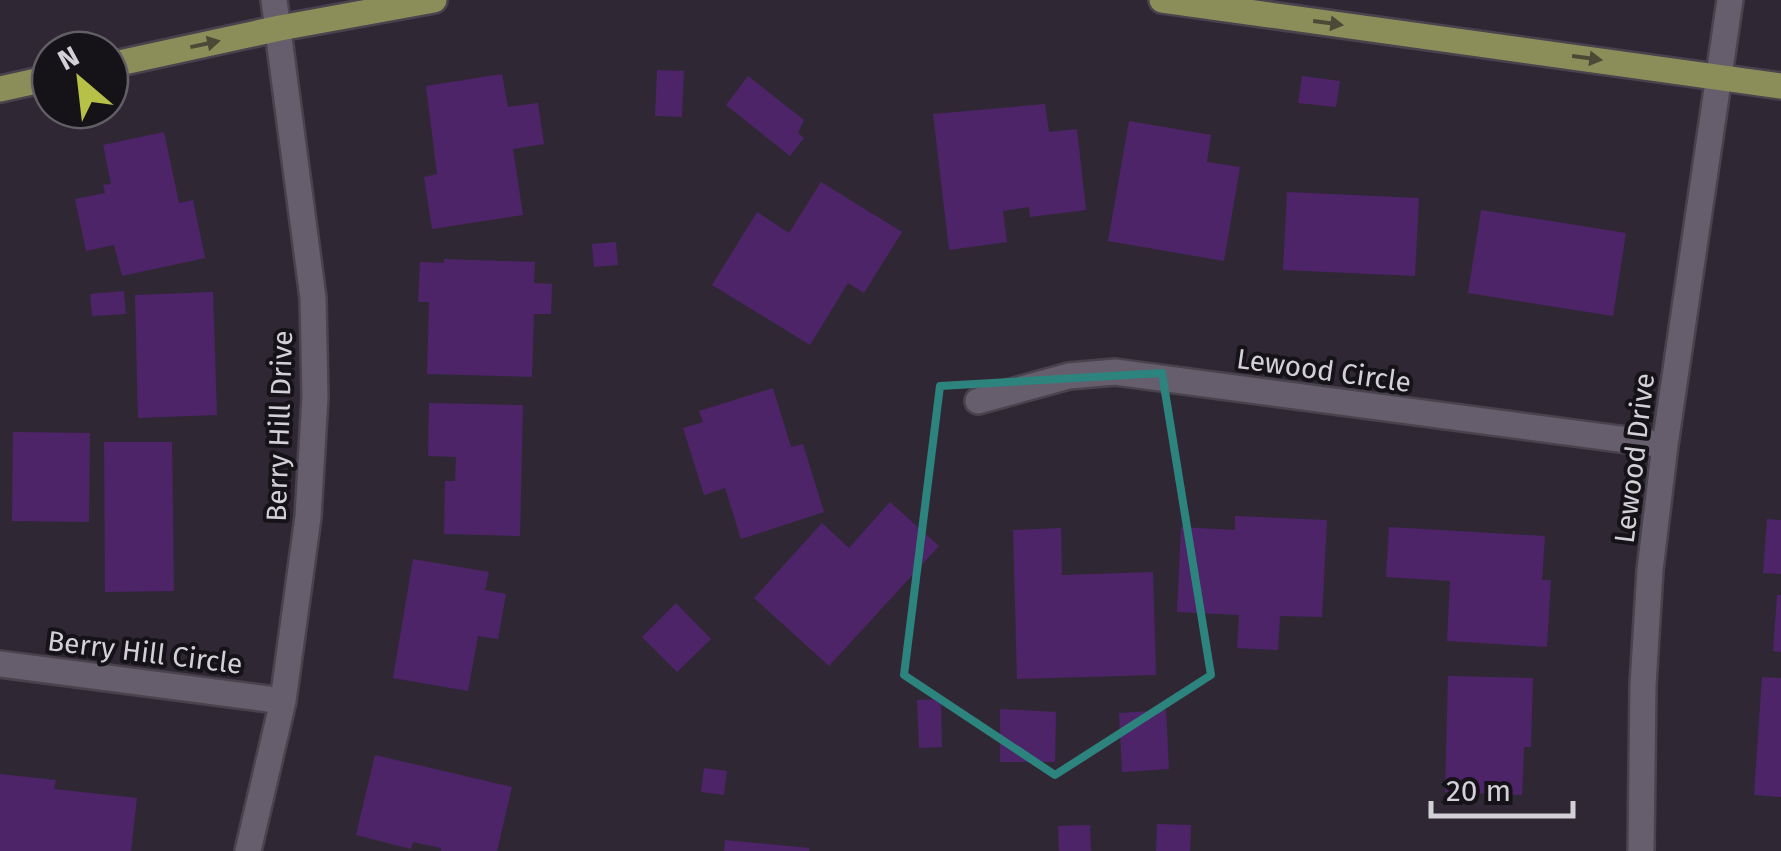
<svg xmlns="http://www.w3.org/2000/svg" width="1781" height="851" viewBox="0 0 1781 851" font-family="'Fira Sans',sans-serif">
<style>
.building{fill:#4d2468}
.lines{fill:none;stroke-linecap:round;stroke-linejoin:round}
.minor-casing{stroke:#48434d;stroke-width:30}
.major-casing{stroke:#48434d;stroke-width:30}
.minor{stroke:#665e6c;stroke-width:25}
.major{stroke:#8c8e5a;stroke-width:25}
.oneway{fill:#4b4a36}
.marked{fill:none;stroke:#2d847e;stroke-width:8;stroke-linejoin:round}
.labels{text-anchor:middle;stroke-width:8;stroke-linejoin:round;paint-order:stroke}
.street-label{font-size:28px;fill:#d4d0d8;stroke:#151218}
</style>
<rect width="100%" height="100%" fill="#2f2834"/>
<path class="building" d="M657,70L684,71L682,117L655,116Z
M502,74L508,107L538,103L544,144L513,149L523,215L432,229L424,177L437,174L426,86Z
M748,76L804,120L798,133L804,138L790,156L726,105Z
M1302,76L1340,81L1336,107L1298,103Z
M1045,104L1049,132L1077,129L1086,210L1030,217L1029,207L1003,211L1007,242L949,250L933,114Z
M1129,121L1211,135L1207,162L1240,167L1224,261L1108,241Z
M164,132L179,203L193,200L205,258L122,276L114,245L86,251L75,199L105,193L103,185L111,184L103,145Z
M821,182L902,232L864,293L848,283L810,345L712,285L757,212L789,233Z
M1287,192L1419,198L1415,276L1283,270Z
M1481,210L1626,233L1613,316L1468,293Z
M616,242L618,265L594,267L592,244Z
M444,259L535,262L534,283L552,284L551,314H534L532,377L427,374L429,302H418L420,262L444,263Z
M124,291L126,314L92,316L90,294Z
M213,292L217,415L138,418L135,295Z
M773,388L791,447L803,444L824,512L741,539L725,488L704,495L683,428L703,422L699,411Z
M429,403L523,405L520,536L444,534L445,481H455L456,457L428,456Z
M13,432L90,433L89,522L12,521Z
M104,442H172L174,591L105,592Z
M890,502L939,546L829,666L754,598L822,523L849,548Z
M1235,516L1327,520L1322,617L1280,616L1278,650L1237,648L1239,615L1177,612L1181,527L1235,530Z
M1767,519L1781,520V574L1763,573Z
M1389,527L1545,536L1542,580H1551L1547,647L1447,641L1450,581L1386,577Z
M1061,528L1062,575L1153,572L1156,675L1017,679L1013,530Z
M413,559L489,572L485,590L506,594L498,639L478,636L468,691L393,678Z
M1777,595H1781V652L1773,651Z
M676,603L711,639L677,672L642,637Z
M1448,676L1533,678L1531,747H1524L1522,795L1445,792Z
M1762,677L1781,678V797L1754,795Z
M941,699L942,747L919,748L917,700Z
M1000,709L1056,712L1055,762H1000Z
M1166,710L1169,769L1122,772L1119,713Z
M375,755L512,787L497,851H441V848L413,842L411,849L356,835Z
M704,768L727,771L724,795L701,792Z
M0,774L56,780L54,789L137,798L131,851H0Z
M1157,824L1191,825L1190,851H1156Z
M1090,825L1091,851H1059L1058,826Z
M725,840L810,848L809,851H724Z"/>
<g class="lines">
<g class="minor-casing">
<path id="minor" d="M978,401L1069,376L1115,372L1665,445
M0,664L283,701
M248,851L283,701L308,517L315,397L313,298L274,0
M1641,851L1643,685L1650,570L1665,445L1730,0"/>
</g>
<g class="major-casing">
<path id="major" d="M1162,0L1781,86
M110,65L280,28L434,0
M0,89L50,78"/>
</g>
<use href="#minor" class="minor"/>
<use href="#major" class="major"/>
</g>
<defs><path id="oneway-solid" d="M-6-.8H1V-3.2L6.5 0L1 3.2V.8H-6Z" transform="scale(2.5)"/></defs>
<g class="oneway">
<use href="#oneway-solid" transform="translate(1328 23) rotate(8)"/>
<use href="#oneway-solid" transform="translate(205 44) rotate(-12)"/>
<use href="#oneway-solid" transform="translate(1587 58) rotate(8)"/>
</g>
<path class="marked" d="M1162,373L1211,675L1055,775L904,675L940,386Z"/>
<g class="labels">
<g class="street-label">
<text transform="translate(1324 370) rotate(8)" y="10">Lewood Circle</text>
<text transform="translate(279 426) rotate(-88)" y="10">Berry Hill Drive</text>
<text transform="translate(1634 458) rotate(-83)" y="10">Lewood Drive</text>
<text transform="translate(145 652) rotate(7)" y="10">Berry Hill Circle</text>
</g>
</g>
<g transform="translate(80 80) rotate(332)"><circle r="48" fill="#151218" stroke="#615e65" stroke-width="2.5"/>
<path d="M0-8L18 38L0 25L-18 38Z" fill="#b8c147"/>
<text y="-15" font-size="28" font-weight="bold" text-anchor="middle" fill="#d4d0d8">N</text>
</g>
<path d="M1431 801v15h142v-15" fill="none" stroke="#d4d0d8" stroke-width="5"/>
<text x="1446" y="801" font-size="30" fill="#d4d0d8" stroke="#151218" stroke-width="8" paint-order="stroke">20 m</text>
</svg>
